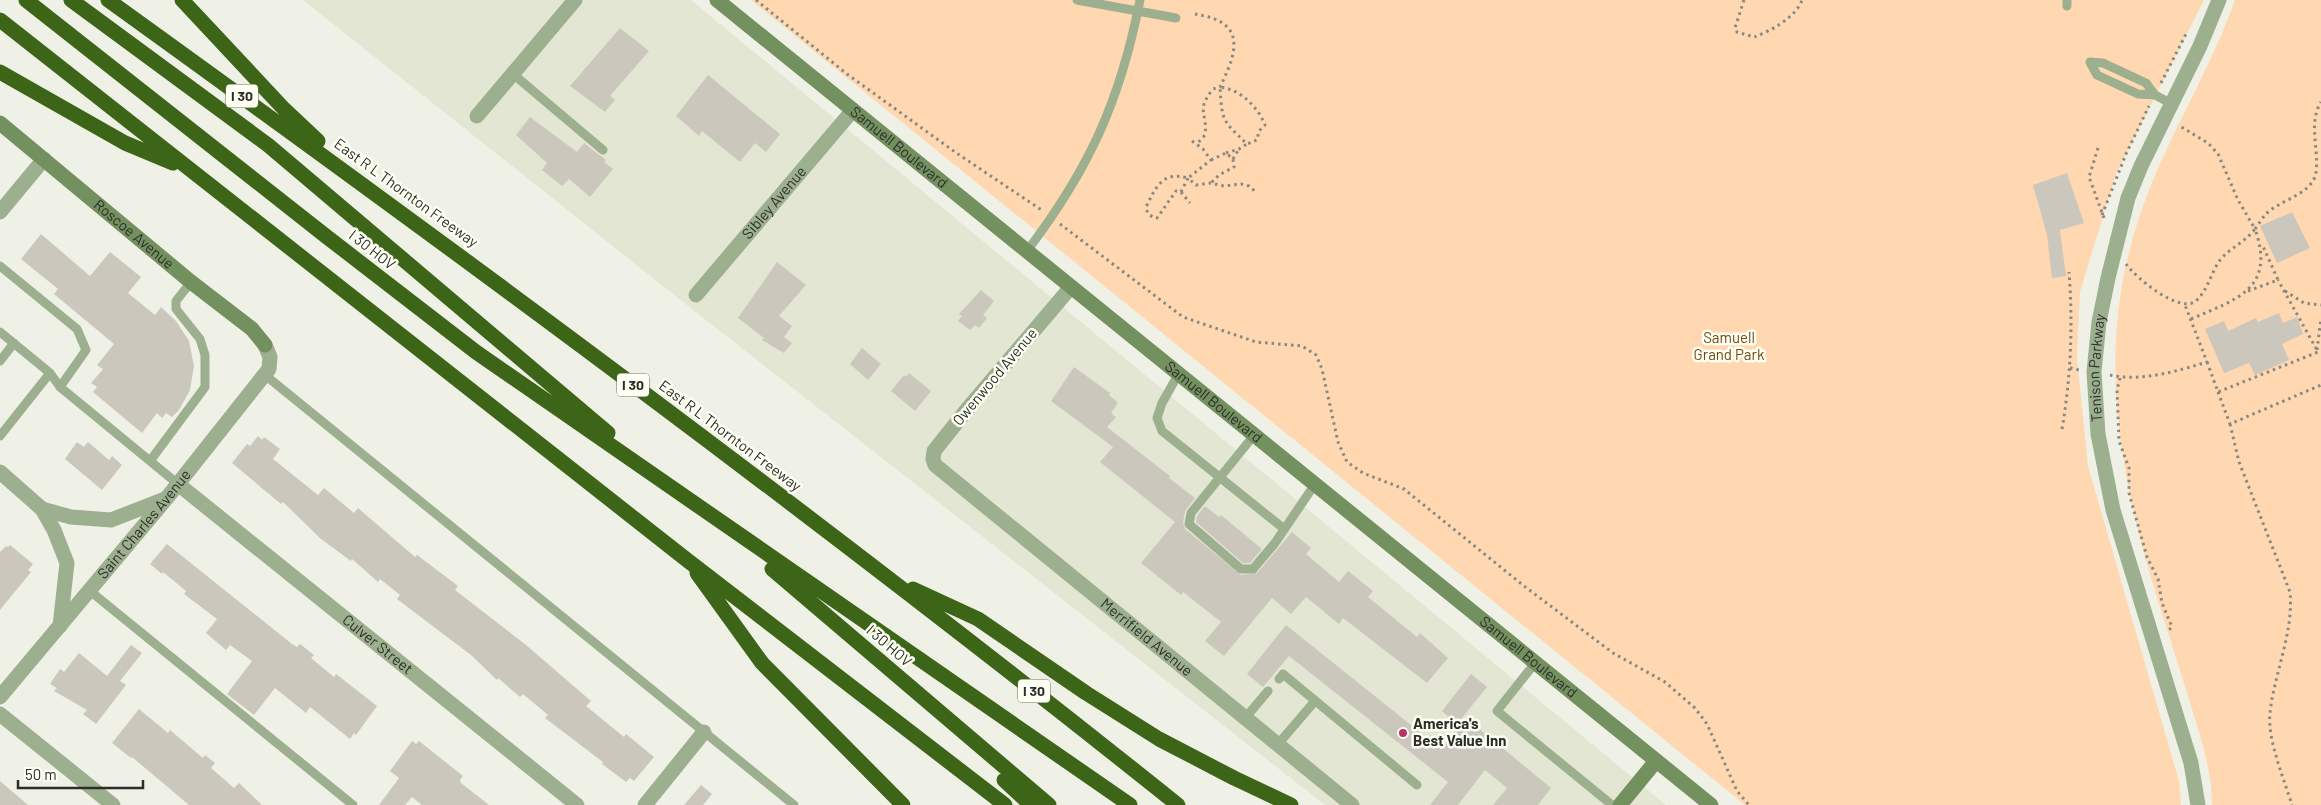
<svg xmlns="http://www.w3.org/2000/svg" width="2321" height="805" viewBox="0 0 2321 805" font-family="Barlow,sans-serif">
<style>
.built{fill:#e4e6d4}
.green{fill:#ffd8b2}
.building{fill:#cbc7bd}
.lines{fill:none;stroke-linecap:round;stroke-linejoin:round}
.path{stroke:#878881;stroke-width:3;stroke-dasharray:2.5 4;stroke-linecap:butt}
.lane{stroke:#9cb08f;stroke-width:9}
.street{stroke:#9cb08f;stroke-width:15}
.secondary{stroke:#73905f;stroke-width:15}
.highway{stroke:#3c6517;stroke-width:15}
.poi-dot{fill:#bb316a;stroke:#fefff3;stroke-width:2}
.labels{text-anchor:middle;stroke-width:5;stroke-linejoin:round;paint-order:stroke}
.shield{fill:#fefff3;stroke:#6b6c66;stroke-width:1}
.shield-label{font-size:14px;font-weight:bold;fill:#2c2d29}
.street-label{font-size:15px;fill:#2c2d29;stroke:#fefff3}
.park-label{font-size:15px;fill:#744914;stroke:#fefff3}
.poi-label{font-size:15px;font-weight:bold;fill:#2c2d29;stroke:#fefff3;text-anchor:start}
</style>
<rect width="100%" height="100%" fill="#f0f1e6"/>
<path class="built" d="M303,0H691L1666,805H1325L702,317Z"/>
<path class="green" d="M751,0H2204L2116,174L2080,292L2077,357L2088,466L2179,781L2181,805H1745Z
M2235,0H2321V805H2212C2212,771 2201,738 2191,706C2176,656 2159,607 2145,557C2110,426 2099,313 2151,185C2177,122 2212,64 2235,0Z"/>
<path class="building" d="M620,28L649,51L610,96L615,100L605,112L570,86Z
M708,75L780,134L766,152L755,143L740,162L702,131L699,136L676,116Z
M530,117L577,152L584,143L606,160L604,162L613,169L590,197L569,179L562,186L542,170L547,163L516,135Z
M2067,173L2084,223L2060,230L2066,276L2052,278L2047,235L2033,185Z
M2292,212L2310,248L2277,263L2260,226Z
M41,234L90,276L110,252L141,277L128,293L155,315L161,307L176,321L189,341L194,366L190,390L179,410L172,417L166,413L162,418L157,413L142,433L93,392L97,387L91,383L103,369L97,365L114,344L54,294L58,289L21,259Z
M777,262L806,285L779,316L792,326L784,337L792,343L784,353L762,340L764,338L738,318Z
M981,290L994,301L983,315L987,318L979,328L975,325L970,330L958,321L962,316L959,314Z
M2279,313L2283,323L2297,317L2303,334L2282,344L2289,360L2255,375L2249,363L2224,373L2205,329L2224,321L2228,331L2256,318L2258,322Z
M862,348L881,364L868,380L850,364Z
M1074,367L1110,393L1109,395L1118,403L1111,413L1116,417L1107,427L1170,476L1169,478L1195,498L1185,511L1183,523L1185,529L1241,575L1257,573L1292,532L1311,548L1306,554L1339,582L1348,571L1373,591L1368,597L1417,637L1420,633L1448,658L1427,683L1343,618L1339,624L1306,597L1291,614L1272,598L1224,656L1205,641L1221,622L1183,592L1181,595L1141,563L1175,522L1100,462L1113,447L1051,401Z
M909,373L931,391L915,411L891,391L904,375L906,377Z
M258,436L262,440L264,437L280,449L273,459L318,495L324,488L354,513L358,508L415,557L417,555L458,586L455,590L526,645L591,701L586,706L624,737L626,734L654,757L634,781L630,778L626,782L602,764L603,762L545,718L548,715L523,694L520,697L498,678L497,680L471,655L397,599L400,595L380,579L378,582L352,559L351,561L321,539L283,502L281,504L232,463L247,444L250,446Z
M77,442L84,447L88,442L109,460L112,456L122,465L102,490L65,459Z
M1205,506L1219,517L1221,515L1262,549L1250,563H1243L1196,522L1197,516Z
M167,544L292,644L297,647L300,644L314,655L311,658L334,677L336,674L377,706L356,735L354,733L350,739L310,707L306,713L275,688L254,715L227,694L252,661L230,645L226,650L206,633L217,619L184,594L186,591L163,572L162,574L150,564Z
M10,545L33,564L28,570L31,572L0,610V552L6,546L8,547Z
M1286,625L1441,749L1466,718L1551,788L1538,805H1493L1507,788L1485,770L1458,805H1430L1448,782L1289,656L1263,687L1247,674Z
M131,645L142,653L120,681L126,685L96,724L83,714L87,710L54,691L57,688L50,684L60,669L64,672L79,653L107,676Z
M1471,674L1487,687L1457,724L1442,711Z
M139,709L168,733L170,730L203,758L205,755L215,763L211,768L234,788L239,783L262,805H189L132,757L131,758L112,743Z
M412,741L416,744L419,741L463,776L460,780L461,783L489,805H422L412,797L405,805H379L399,778L390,771Z
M0,781L28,805H0Z
M701,785L712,794L703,805H684Z"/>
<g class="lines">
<path class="path" d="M756,0L847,74L955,152L1043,211
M1744,0L1735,28L1737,32L1754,37C1771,31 1796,17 1802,0
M1195,14C1205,16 1217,18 1225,25C1244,40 1228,70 1220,87L1213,89C1195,112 1208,112 1205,135L1197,144
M2161,83L2187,32
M1192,141L1203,149L1211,160L1188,178C1162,171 1156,187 1146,207C1147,214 1151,217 1157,218L1176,191L1181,192L1188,178L1196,185L1211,183L1224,186L1241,184L1249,186L1257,193
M2098,148L2089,177L2104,218
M1226,153L1239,149L1247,144C1222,120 1222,121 1220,87C1240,89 1258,107 1265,125L1259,131L1257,140L1247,144
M1233,159L1239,149
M1211,160L1226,153L1233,159L1234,167L1219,175L1211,183
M1181,192L1190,203
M2102,215L2126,154L2149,106
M1060,224L1183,317L1256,342L1302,346L1316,355L1322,369L1338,442L1347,462L1363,473L1404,489L1524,586L1613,653L1665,682L1695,708L1707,724L1737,791L1749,805
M2255,229C2259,224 2262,218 2266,214C2280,200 2307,196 2315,177C2321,153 2307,125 2321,102
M2126,264C2135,277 2181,316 2197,300C2208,289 2211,273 2220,260C2230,248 2245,242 2255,229L2238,200L2218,154L2208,143L2178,125
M2248,291L2278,280L2262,244
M2285,291L2304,303L2321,305
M2191,319C2237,299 2276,289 2255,229
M2317,350L2321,318
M2207,362L2218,392L2318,352L2278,280
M2070,368L2079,370
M2110,375C2142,382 2177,371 2207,362L2185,305
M2120,378L2117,390L2119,441L2129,468V493L2147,557L2158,579L2162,603L2172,627L2167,632
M2218,392L2230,424L2321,385
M2230,424L2239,462L2290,592C2294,632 2274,674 2270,713C2267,739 2284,779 2292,805
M2062,429C2071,377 2073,324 2069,272"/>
<path class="lane" d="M1077,0L1176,18
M2067,0V6
M513,74L603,150
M2155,95L2146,83L2103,63L2090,62L2097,75L2138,94L2155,95L2172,104
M1027,251C1089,169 1120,102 1140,0
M0,266L77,329L86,350L60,387L178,484
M0,332L50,373L60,387
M0,361L14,343
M1179,373L1162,403L1157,418L1162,431L1283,528
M265,375L794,805
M1255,434L1191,513L1189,524L1241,569H1253L1275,543L1315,484
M0,436L50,373
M150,461L205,387V355L200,339L176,309V301L191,282
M90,591L353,805
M1535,663L1497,711L1612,805
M1279,679L1283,674L1417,785
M1246,717L1268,691
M1279,743L1315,701"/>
<g class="street">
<path d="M477,116L575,0"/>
<path d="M0,212L44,159"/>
<path id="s1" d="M1071,287L969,407L934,451L933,459L935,465L1352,805"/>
<path id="s2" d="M696,295L853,110"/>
<path d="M0,472L42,509L54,530L67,563L60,626"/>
<path id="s3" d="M178,484L577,805"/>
<path d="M42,509L71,517L111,520L165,499"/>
<path id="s4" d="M0,697L166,499L269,369L270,357L265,345"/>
<path d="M0,714L113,805"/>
<path d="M645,805L704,732"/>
<path id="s5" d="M2198,805L2191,763L2113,510L2098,434L2094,372L2099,322L2108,278L2128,198L2141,166L2200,46L2219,0"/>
</g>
<g class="secondary">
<path id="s6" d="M717,0L1711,805"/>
<path id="s7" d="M0,123L191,282L252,329L265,345"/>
<path d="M1620,805L1656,761"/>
</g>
<path class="highway" d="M26,0L327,237L476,352L1130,805
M71,0L268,145L608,433
M108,0C470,261 829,526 1178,805
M182,0L284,109L318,141
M0,20L687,560L1005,805
M0,72L125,143L173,163
M772,569L1049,805
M697,573L762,663L903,805
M913,589L978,619L1086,693L1159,739L1234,778L1291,805
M1004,780L1031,805"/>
</g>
<circle class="poi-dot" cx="1403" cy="733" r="5"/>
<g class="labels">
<g class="shield">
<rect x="226" y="84.5" width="32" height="23" rx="4"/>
<rect x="617" y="373.5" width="32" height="23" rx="4"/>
<rect x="1018" y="679.5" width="32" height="23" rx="4"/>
</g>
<g class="shield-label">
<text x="242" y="101">I 30</text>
<text x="633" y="390">I 30</text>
<text x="1034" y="696">I 30</text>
</g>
<g class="street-label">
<text dy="5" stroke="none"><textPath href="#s6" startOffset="234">Samuell Boulevard</textPath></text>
<text transform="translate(406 193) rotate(36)" y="5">East R L Thornton Freeway</text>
<text dy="5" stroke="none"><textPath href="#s2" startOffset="121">Sibley Avenue</textPath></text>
<text dy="5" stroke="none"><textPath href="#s7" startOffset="174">Roscoe Avenue</textPath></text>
<text transform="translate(372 250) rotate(38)" y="5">I 30 HOV</text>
<text dy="5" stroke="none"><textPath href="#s5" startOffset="451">Tenison Parkway</textPath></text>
<text transform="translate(995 377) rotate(-50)" y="5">Owenwood Avenue</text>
<text dy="5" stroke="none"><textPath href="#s6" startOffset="639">Samuell Boulevard</textPath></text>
<text transform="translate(730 436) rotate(37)" y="5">East R L Thornton Freeway</text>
<text dy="5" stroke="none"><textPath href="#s4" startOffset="225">Saint Charles Avenue</textPath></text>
<text dy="5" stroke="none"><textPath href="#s1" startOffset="501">Merrifield Avenue</textPath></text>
<text dy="5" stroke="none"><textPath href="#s3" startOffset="256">Culver Street</textPath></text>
<text transform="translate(889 646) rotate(41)" y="5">I 30 HOV</text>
<text dy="5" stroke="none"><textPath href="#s6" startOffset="1044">Samuell Boulevard</textPath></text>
</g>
<g class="park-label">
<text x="1729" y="343">Samuell<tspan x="1729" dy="17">Grand Park</tspan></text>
</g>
<g class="poi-label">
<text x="1413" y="729">America's<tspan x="1413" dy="17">Best Value Inn</tspan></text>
</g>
</g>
<path d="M18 780v8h125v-8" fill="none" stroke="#2c2d29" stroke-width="2.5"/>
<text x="25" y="780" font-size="15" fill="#2c2d29" stroke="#fefff3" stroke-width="4" paint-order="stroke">50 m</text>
</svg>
